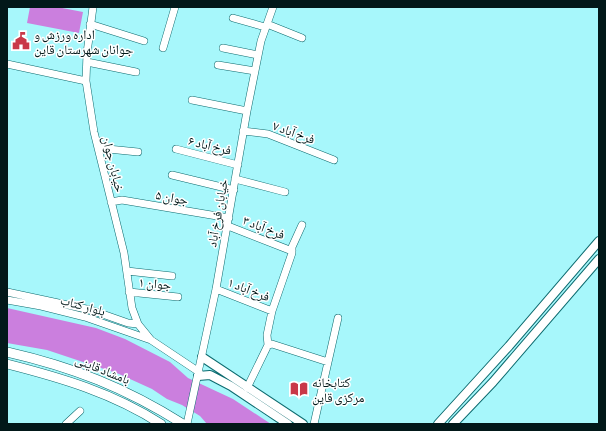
<svg xmlns="http://www.w3.org/2000/svg" width="606" height="431" viewBox="0 0 606 431" font-family="'Asap Condensed','Noto Naskh Arabic',sans-serif">
<style>
.water{fill:#cb7fde}
.lines{fill:none;stroke-linecap:round;stroke-linejoin:round}
.minor-casing{stroke:#0d6b6f;stroke-width:8}
.tertiary-casing{stroke:#0d6b6f;stroke-width:10}
.secondary-casing{stroke:#0d6b6f;stroke-width:10}
.minor{stroke:#fff;stroke-width:7}
.tertiary{stroke:#fff;stroke-width:8}
.secondary{stroke:#fff;stroke-width:9}
.labels{text-anchor:middle;stroke-width:3;stroke-linejoin:round;paint-order:stroke}
.poi-label{font-size:13px;fill:#021819;stroke:#fff;text-anchor:start}
.street-label{font-size:13px;fill:#021819;stroke:#fff}
</style>
<rect width="100%" height="100%" fill="#a7f7fb"/>
<path class="water" d="M30,7H57L83,12L79,33L27,23Z
M7,308L96,328L125,339L170,362L188,378L233,399L271,424H207L200,416L182,405L167,399L152,389L119,374L47,350L7,343Z"/>
<g class="lines">
<g class="minor-casing">
<path id="minor" d="M93,7L87,53L86,81L94,132L124,253L132,308L138,324L151,340L199,372
M233,18L265,27
M90,24L144,41
M267,24L302,38
M163,48L175,7
M223,48L258,55
M87,62L136,72
M7,64L86,81
M218,65L255,71
M192,100L247,111
M243,131L268,134L334,160
M98,148L138,152
M176,149L238,165
M172,175L234,190
M235,179L285,192
M111,202L122,200L229,218
M228,226L292,251
M127,271L172,276
M216,289L272,311
M7,292L91,310L128,323L138,324
M129,292L178,297
M7,300L41,306L85,317L151,340
M268,345L272,344L328,362
M247,388L268,345L267,335L272,311L292,253V247L302,225
M66,424L80,411
M187,424L216,289L247,111L261,41L273,7
M314,424L338,318"/>
</g>
<g class="tertiary-casing">
<path id="tertiary" d="M202,357L303,424
M198,376L210,375L231,386L288,424
M438,424L509,346L599,241
M453,424L493,382L599,259"/>
</g>
<g class="secondary-casing">
<path id="secondary" d="M7,352C73,367 126,388 183,424
M7,364C62,378 113,393 161,424"/>
</g>
<use href="#minor" class="minor"/>
<use href="#tertiary" class="tertiary"/>
<use href="#secondary" class="secondary"/>
</g>
<defs>
<g id="civic-bare" transform="scale(1.38)"><path d="M-.6-6.5H3V-4.5H.6V-3L4-1V1h2V6H-6V1h2V-1L-.6-3ZM-1.2 2.5V6h2.4V2.5Z" fill="#c93848" stroke="#fff" stroke-width="2.5" paint-order="stroke"/></g>
<g id="library-bare" transform="scale(1.38)"><path d="M-6-4Q-3-5.5-.7-3.5V5Q-3 3-6 4ZM6-4Q3-5.5 .7-3.5V5Q3 3 6 4Z" fill="#c93848" stroke="#fff" stroke-width="2.5" paint-order="stroke"/></g>
</defs>
<g fill-rule="evenodd">
<use href="#civic-bare" x="21" y="41"/>
<use href="#library-bare" x="299" y="389"/>
</g>
<g class="labels">
<g class="poi-label">
<text x="34" y="39">اداره ورزش و<tspan x="34" dy="15">جوانان شهرستان قاین</tspan></text>
<text x="312" y="387">کتابخانه<tspan x="312" dy="15">مرکزی قاین</tspan></text>
</g>
<g class="street-label">
<text transform="translate(294 132) rotate(20)" y="5">فرخ آباد ۷</text>
<text transform="translate(210 145) rotate(14)" y="5">فرخ آباد ۶</text>
<text transform="translate(114 164) rotate(76)" y="5">خیابان جوان</text>
<text transform="translate(172 197) rotate(10)" y="5">جوان ۵</text>
<text transform="translate(217 213) rotate(-80)" y="5">خیابان فرخ آباد</text>
<text transform="translate(264 227) rotate(21)" y="5">فرخ آباد ۳</text>
<text transform="translate(155 283) rotate(5)" y="5">جوان ۱</text>
<text transform="translate(249 289) rotate(21)" y="5">فرخ آباد ۱</text>
<text transform="translate(83 305) rotate(15)" y="5">بلوار کتاب</text>
<text transform="translate(103 369) rotate(22)" y="5">بامشاد قاینی</text>
</g>
</g>
<rect width="606" height="431" fill="none" stroke="#021819" stroke-width="16"/>
</svg>
